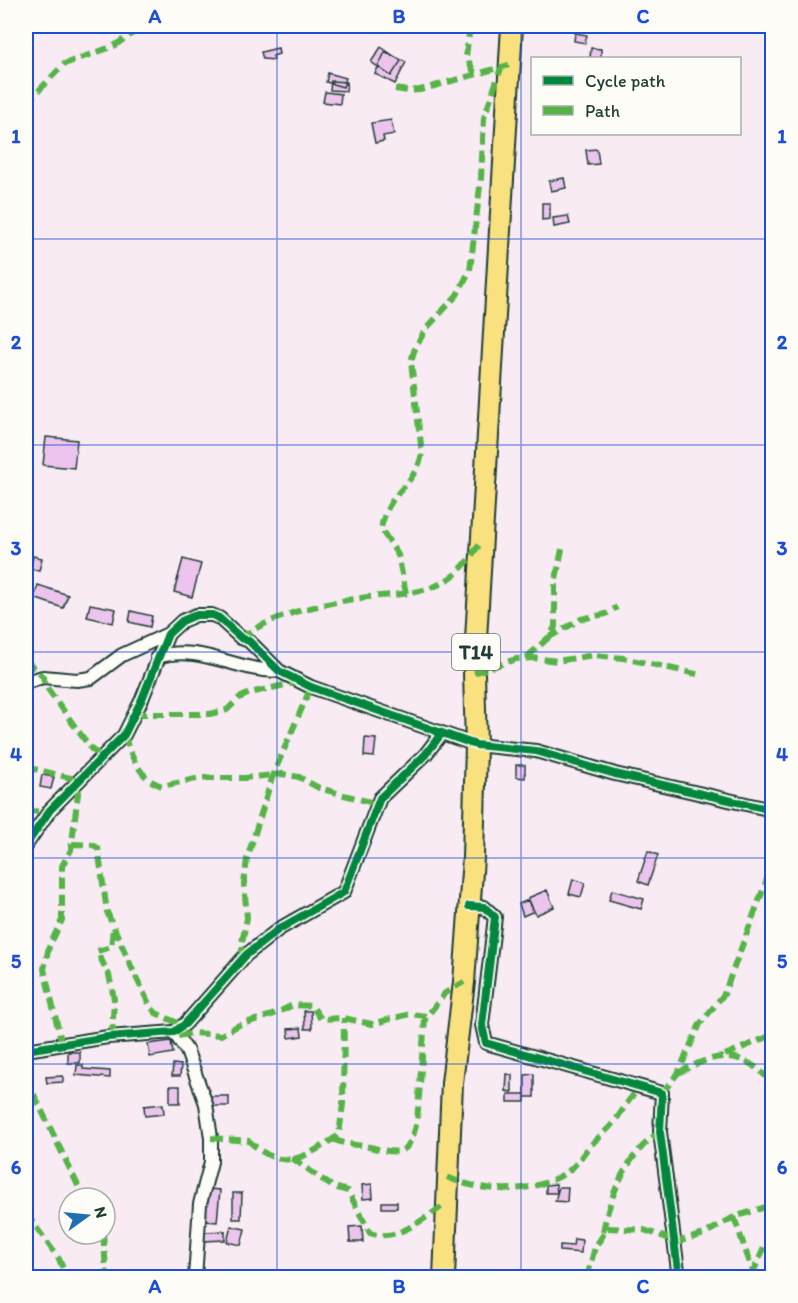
<svg xmlns="http://www.w3.org/2000/svg" width="798" height="1303" viewBox="0 0 798 1303" font-family="Itim,sans-serif">
<style>
.building{fill:#ecc4ed;stroke:#1f3d34;stroke-width:1.5}
.lines{fill:none;stroke-linecap:round;stroke-linejoin:round}
.minor-casing{stroke:#1f3d34;stroke-width:16}
.trunk-casing{stroke:#1f3d34;stroke-width:24}
.minor{stroke:#fdfcf7;stroke-width:12}
.trunk{stroke:#fae180;stroke-width:20}
.quiet{stroke:#55b346;stroke-width:6;stroke-dasharray:12 6;stroke-linecap:butt}
.cycleway-casing{stroke:#fdfcf7;stroke-width:11}
.cycleway{stroke:#00873e;stroke-width:8}
.grid{fill:none;stroke:#1d4ed8;stroke-width:1.5;stroke-opacity:0.55}
.labels{text-anchor:middle;stroke-width:6;stroke-linejoin:round;paint-order:stroke}
.shield{fill:#fdfcf7;stroke:#62766e;stroke-width:1.5}
.shield-label{font-size:21px;font-weight:bold;fill:#1f3d34}
.neatline{fill:none;stroke:#1d4ed8;stroke-width:2}
.grid-label{font-size:20px;text-anchor:middle;font-weight:bold;fill:#1d4ed8}
</style>
<rect width="100%" height="100%" fill="#f8ebf4"/>
<filter id="ink" filterUnits="userSpaceOnUse"><feTurbulence type="fractalNoise" baseFrequency=".0167" numOctaves="2"/><feDisplacementMap in="SourceGraphic" scale="12" xChannelSelector="R" yChannelSelector="G"/><feConvolveMatrix kernelMatrix="1 2 1 2 8 2 1 2 1" color-interpolation-filters="sRGB"/></filter>
<g filter="url(#ink)">
<path class="building" d="M575,33L587,35L585,43L574,41Z
M381,47L401,61L391,76L371,62Z
M278,48L279,54L273,56L274,60L263,59L261,52Z
M591,48L601,49V58H590Z
M385,52L406,62L395,84L375,74Z
M328,73L346,78L343,87L326,82Z
M331,81L347,82L346,91L330,90Z
M325,92L341,94L340,104L323,102Z
M391,120L394,134L383,136L384,141L375,143L371,123Z
M597,149L599,164L588,165L586,150Z
M564,178L566,188L551,191L549,181Z
M542,203H550V219L542,220Z
M568,216L570,224L554,227L553,218Z
M46,437L77,440L74,468L43,465Z
M33,556L42,558L39,571L31,569Z
M183,559L201,564L192,597L174,592Z
M38,585L68,595L63,608L34,598Z
M90,604L116,609L113,623L87,617Z
M131,611L152,616L150,627L129,622Z
M365,738L376,739L374,757L364,756Z
M516,765H525V778L516,777Z
M42,775L54,777L51,789L40,787Z
M648,851L658,855L648,885L638,881Z
M573,879L585,883L581,897L569,894Z
M547,890L554,907L536,915L528,898Z
M612,890L644,899L641,909L609,900Z
M528,900L532,912L523,916L519,904Z
M304,1011H311L312,1029H305Z
M301,1028L302,1036L289,1038L288,1029Z
M171,1041L173,1053L150,1057L148,1044Z
M68,1052H80V1063H68Z
M173,1064L181,1065L180,1076H172Z
M77,1065H83V1069L110,1071V1078L76,1075Z
M507,1074L512,1075V1092L506,1091Z
M534,1074V1097H525V1075Z
M63,1076V1082L47,1083L46,1077Z
M170,1086H180V1103H170Z
M508,1094H525V1102H508Z
M209,1096H229V1106H209Z
M163,1104L164,1114L145,1116L144,1106Z
M372,1184L373,1198L363,1199L362,1185Z
M556,1184L557,1193H546V1185Z
M559,1187H568L567,1202L555,1201Z
M208,1189L220,1190L217,1222L205,1221Z
M233,1193H242L241,1219H233Z
M382,1202H397V1208H382Z
M231,1226L245,1229L241,1245L227,1242Z
M362,1226L363,1242H350L349,1227Z
M225,1231V1240L203,1241V1232Z
M574,1239L582,1240L581,1253L560,1251V1245L573,1246Z"/>
<g class="lines">
<g class="minor-casing">
<path id="minor" d="M157,657C200,643 237,672 279,671
M26,682L43,677L77,680L91,678L122,655L168,634
M26,845L50,810L124,735L142,699L168,634L182,621L196,615H212L219,618L241,638L249,641L279,671L311,687L476,745L536,751L615,774L772,810
M469,906L484,907L495,917L482,1025L486,1043L662,1093L660,1132L679,1278
M174,1032L187,1051L206,1104L211,1138V1162L200,1204L195,1278
M26,1050L108,1037L174,1032L185,1024L246,955L279,929L344,892L380,798L425,755L442,733"/>
</g>
<g class="trunk-casing">
<path id="trunk" d="M444,1278L452,1083L464,982L473,858L476,745L474,673L512,26"/>
</g>
<use href="#minor" class="minor"/>
<use href="#trunk" class="trunk"/>
<path class="quiet" d="M470,26L466,56L475,74
M395,89L408,91L420,90L509,65
M26,104L64,64L114,46L143,26
M406,593L398,555L381,529C387,491 417,485 422,453L411,362L414,351L425,330L457,295L470,270L481,178L484,118L501,68
M241,638C271,615 323,603 361,598C390,594 425,596 450,578C464,569 472,554 482,541
M548,638L581,619L606,614L617,607
M527,657L548,638L555,627V584L563,544
M26,660L43,677L45,685L92,750L104,757
M474,673L516,659L533,658L557,661L594,655L623,658L701,675
M135,714H210L227,710L239,698L250,693L298,682
M124,735C131,755 139,779 162,786L201,778H244L282,774L299,777L319,788L370,802L380,798
M26,767L79,780
M26,812L50,810
M72,844L93,845L98,848L107,912L136,977L150,1006L156,1013L182,1025
M242,959V942L247,918L244,884L247,859L273,775L311,687
M178,1036L193,1033L221,1035L239,1025L272,1015L293,1005L312,1006L321,1019L343,1018L372,1024L410,1014L426,1016
M112,1037L114,999L109,975L97,951L111,947L113,928
M62,1045L44,969L49,947L62,920V866L71,850L79,785
M725,1055L772,1035
M678,1073C717,1052 742,1048 772,1083
M26,1078L84,1198
M662,1093L678,1073L700,1024L724,994L772,866
M211,1138L249,1141C284,1174 306,1157 339,1135L343,1104L344,1018
M332,1139C349,1146 359,1144 374,1148C404,1156 409,1152 417,1122L425,1019L445,993L464,982
M292,1158L333,1187L348,1191L370,1233C397,1243 425,1217 446,1204
M447,1177C482,1193 533,1195 567,1172C576,1166 581,1157 588,1148C596,1139 606,1132 614,1122C624,1110 629,1096 642,1087
M26,1213L59,1259L67,1278
M734,1217L753,1272
M603,1232C610,1195 627,1153 660,1132
M103,1234L107,1278
M674,1243L704,1234L734,1217L772,1205
M752,1275L772,1230
M587,1278L595,1247L608,1228L644,1230L673,1240"/>
<g class="cycleway-casing">
<path id="cycleway" d="M26,845L50,810L124,735L142,699L168,634L182,621L196,615H212L219,618L241,638L249,641L279,671L311,687L476,745L536,751L615,774L772,810
M469,906L484,907L495,917L482,1025L486,1043L662,1093L660,1132L679,1278
M26,1050L108,1037L174,1032L185,1024L246,955L279,929L344,892L380,798L425,755L442,733"/>
</g>
<use href="#cycleway" class="cycleway"/>
</g>
</g>
<path class="grid" d="M277,26V1278M521,26V1278M26,239H772M26,445H772M26,652H772M26,858H772M26,1064H772"/>
<g class="labels">
<rect class="shield" x="452" y="634" width="48" height="36" rx="4.5"/>
<g class="shield-label">
<text x="476" y="659">T14</text>
</g>
</g>
<rect width="798" height="1303" fill="none" stroke="#fdfcf7" stroke-width="66"/>
<rect x="531" y="57" width="210" height="78" fill="#fdfcf7" stroke="#a4b0a9" stroke-width="1.5"/>
<rect x="543" y="76" width="30" height="9" fill="#00873e" stroke="#a4b0a9" stroke-width="1.5"/>
<text x="585" y="87" font-size="18" fill="#1f3d34">Cycle path</text>
<rect x="543" y="106" width="30" height="9" fill="#55b346" stroke="#a4b0a9" stroke-width="1.5"/>
<text x="585" y="117" font-size="18" fill="#1f3d34">Path</text>
<g transform="translate(87 1216) rotate(75)"><circle r="28" fill="#fdfcf7" stroke="#a4b0a9" stroke-width="1.5"/>
<path d="M0-4.5L10 22L0 15L-10 22Z" fill="#1f6fb2"/>
<text y="-9" font-size="16" font-weight="bold" text-anchor="middle" fill="#1f3d34">N</text>
</g>
<rect x="33" y="33" width="732" height="1237" class="neatline"/>
<g class="grid-label">
<text x="155" y="23">A</text>
<text x="399" y="23">B</text>
<text x="643" y="23">C</text>
<text x="16" y="143">1</text>
<text x="782" y="143">1</text>
<text x="16" y="349">2</text>
<text x="782" y="349">2</text>
<text x="16" y="555">3</text>
<text x="782" y="555">3</text>
<text x="16" y="761">4</text>
<text x="782" y="761">4</text>
<text x="16" y="968">5</text>
<text x="782" y="968">5</text>
<text x="16" y="1174">6</text>
<text x="782" y="1174">6</text>
<text x="155" y="1293">A</text>
<text x="399" y="1293">B</text>
<text x="643" y="1293">C</text>
</g>
</svg>
